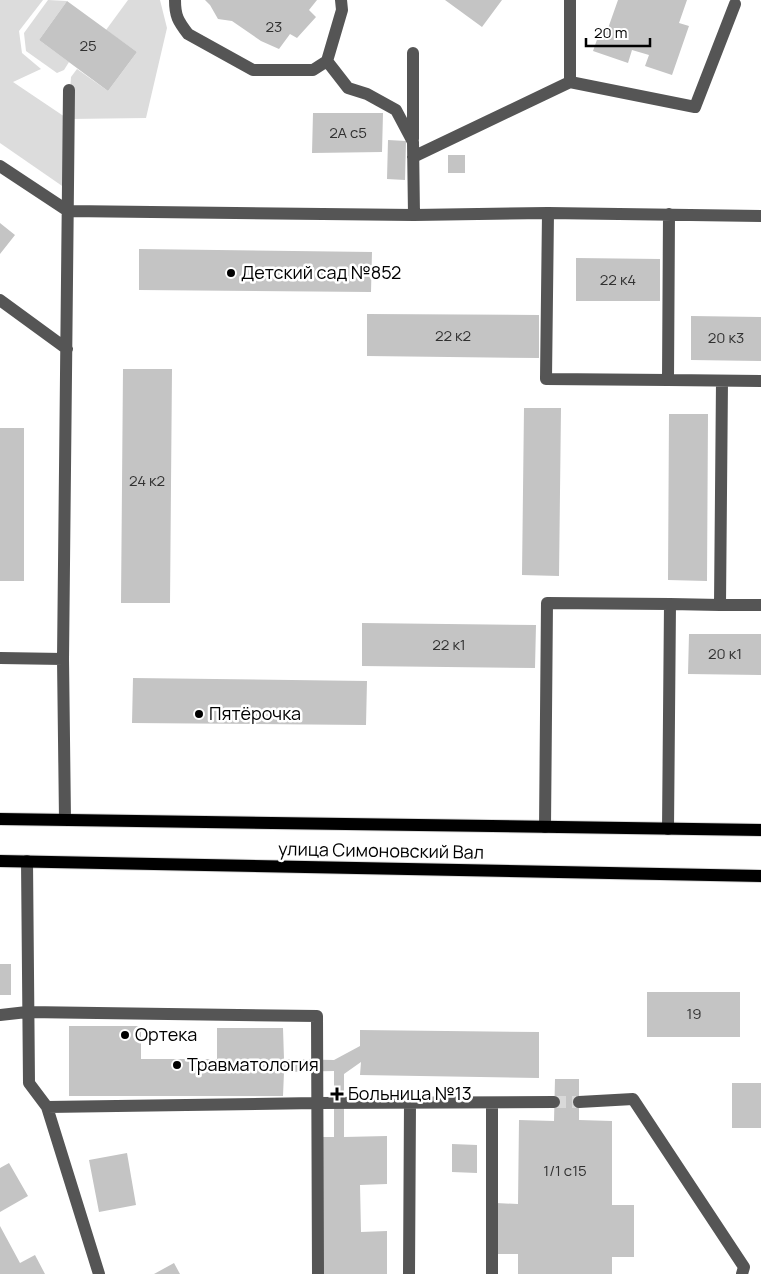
<svg xmlns="http://www.w3.org/2000/svg" width="761" height="1274" viewBox="0 0 761 1274" font-family="Manrope,sans-serif">
<style>
.green{fill:#dcdcdc}
.building{fill:#c4c4c4}
.lines{fill:none;stroke-linecap:round;stroke-linejoin:round}
.minor-tunnel{stroke:#d9d9d9;stroke-width:12;stroke-dasharray:12 6;stroke-linecap:butt}
.major-casing{stroke:#dbdbdb;stroke-width:14}
.minor{stroke:#555;stroke-width:12}
.major{stroke:#000;stroke-width:12}
.poi-dot{fill:#000;stroke:#fff;stroke-width:2}
.labels{text-anchor:middle;stroke-width:5;stroke-linejoin:round;paint-order:stroke}
.number-label{font-size:15px;fill:#313131}
.poi-label{font-size:18px;fill:#000;stroke:#fff;text-anchor:start}
.street-label{font-size:18px;fill:#000;stroke:#fff}
</style>
<rect width="100%" height="100%" fill="#fff"/>
<path class="green" d="M0,0H43L19,31L22,53L41,69L13,82L68,119L71,77L77,69L108,91L137,52L106,30L128,0H160L167,28L146,118L69,119L68,190L0,143Z
M48,0L67,1L39,40L69,62L64,70L57,73L26,51L24,33Z"/>
<path class="building" d="M205,0H317L309,10L316,17L297,38L290,34L279,49L261,41L232,21L218,19L210,5Z
M445,0H502L482,27Z
M618,0H687L679,23L689,26L672,75L645,66L649,55L632,50L628,63L593,51L600,31L606,34Z
M67,1L137,52L108,91L39,40Z
M313,113H383L382,152L312,153Z
M388,140L406,141L405,180L387,179Z
M448,155H465V173H448Z
M0,223L15,235L0,254Z
M139,249L372,252L371,292L139,290Z
M576,258L660,259V301H576Z
M367,314L539,315V358L367,356Z
M691,316L761,317V361L691,360Z
M123,369H172L170,603H121Z
M524,408H561L559,576L522,575Z
M669,414H708L707,581L668,580Z
M0,428H24V581H0Z
M362,623L536,625L535,668L362,666Z
M689,634H761V675L688,674Z
M133,678L367,681L366,725L132,723Z
M0,964H11V995H0Z
M647,992H740V1037H647Z
M69,1026H141V1059H217V1028H283L284,1059L334,1060L360,1046V1030L539,1032V1078L360,1075L361,1062L344,1074V1137L387,1136V1184L360,1185L361,1232L387,1231V1274H321L319,1137H334V1071L284,1072L283,1096H69Z
M555,1079H579V1120L612,1121V1205H634V1257H612V1274H518V1254H496V1203L518,1204L519,1120L554,1121Z
M732,1083H761V1128H732Z
M452,1144L477,1145V1173L452,1172Z
M127,1153L136,1205L99,1212L89,1160Z
M9,1163L28,1196L0,1212V1168Z
M0,1226L20,1263L35,1255L45,1274H0Z
M174,1263L180,1274H154Z"/>
<g class="lines">
<path class="minor-tunnel" d="M554,1102H579"/>
<g class="major-casing">
<path id="major" d="M0,819L761,830
M0,861L761,876"/>
</g>
<path class="minor" d="M175,0C175,16 178,21 188,34L253,70H313L327,61L342,10L341,0
M570,0V82L695,107L735,4
M413,53V139
M327,61L348,88L367,94L396,110L413,142L414,215
M413,157L570,82
M0,166L68,211L414,215L548,213L761,216
M548,213L546,379L668,380
M669,214L668,380L761,381
M0,300L67,349
M720,605H761
M0,658L63,659
M65,819L63,659L69,90
M545,827L547,603L670,604
M668,829L670,604L720,605L722,381
M27,861L29,1083L47,1107L99,1274
M0,1015L27,1012L317,1016L318,1274
M579,1102L633,1099L744,1267L742,1274
M492,1103V1274
M47,1107L317,1103L554,1102
M409,1274L410,1102"/>
<use href="#major" class="major"/>
</g>
<g class="poi-dot">
<circle cx="231" cy="273" r="5"/>
<circle cx="199" cy="714" r="5"/>
<circle cx="125" cy="1035" r="5"/>
<circle cx="177" cy="1065" r="5"/>
<path d="M334.5 1086.5h5v5h5v5h-5v5h-5v-5h-5v-5h5z"/>
</g>
<g class="labels">
<g class="number-label">
<text x="274" y="32">23</text>
<text x="88" y="51">25</text>
<text x="348" y="138">2А с5</text>
<text x="618" y="285">22 к4</text>
<text x="453" y="341">22 к2</text>
<text x="726" y="343">20 к3</text>
<text x="147" y="486">24 к2</text>
<text x="449" y="650">22 к1</text>
<text x="725" y="659">20 к1</text>
<text x="694" y="1019">19</text>
<text x="565" y="1176">1/1 с15</text>
</g>
<g class="poi-label">
<text x="241" y="279">Детский сад №852</text>
<text x="209" y="720">Пятёрочка</text>
<text x="135" y="1041">Ортека</text>
<text x="187" y="1071">Травматология</text>
<text x="348" y="1100">Больница №13</text>
</g>
<g class="street-label">
<text transform="translate(381 851) rotate(1)" y="6">улица Симоновский Вал</text>
</g>
</g>
<path d="M586 38v8h64v-8" fill="none" stroke="#000000" stroke-width="2.5"/>
<text x="594" y="38" font-size="15" fill="#000000" stroke="#ffffff" stroke-width="4" paint-order="stroke">20 m</text>
</svg>
